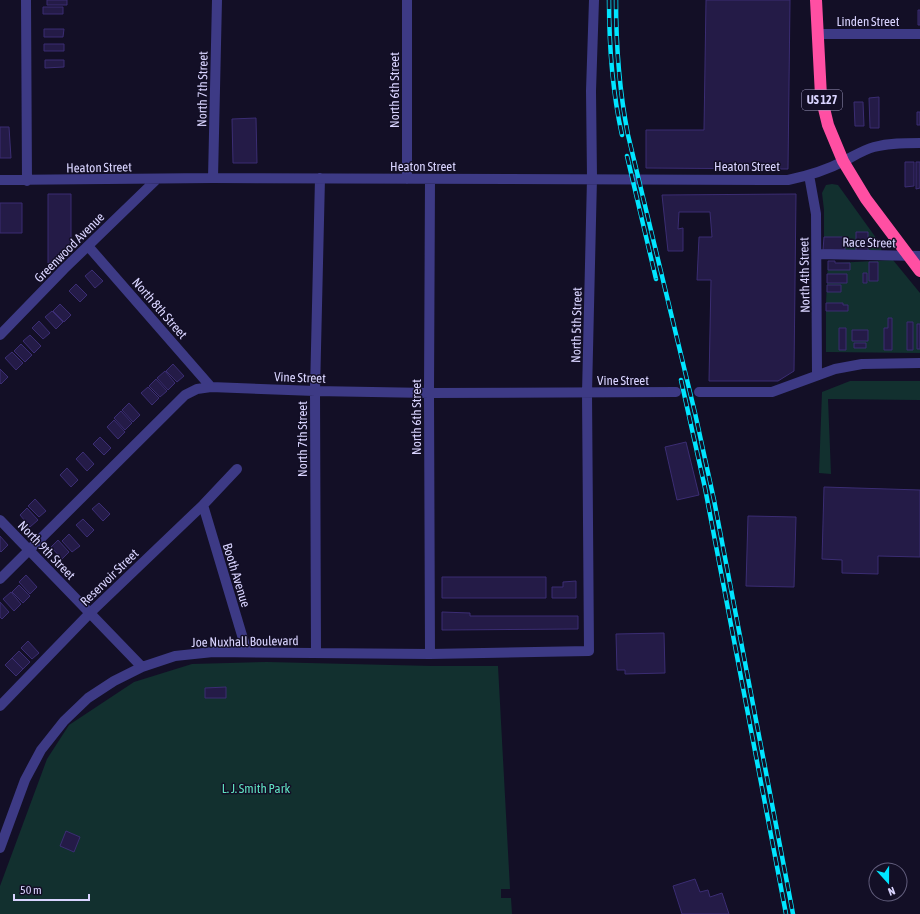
<svg xmlns="http://www.w3.org/2000/svg" width="920" height="914" viewBox="0 0 920 914" font-family="'Asap Condensed',sans-serif">
<style>
.green{fill:#12302f}
.building{fill:#241b47;stroke:#3b2d73}
.lines{fill:none;stroke-linecap:round;stroke-linejoin:round}
.minor{stroke:#3d3a85;stroke-width:10}
.highway{stroke:#ff4fa3;stroke-width:12}
.rail-casing{stroke:#00e5ff;stroke-width:4.5}
.rail{stroke:#130f26;stroke-width:3;stroke-dasharray:9;stroke-linecap:butt}
.labels{text-anchor:middle;stroke-width:3;stroke-linejoin:round;paint-order:stroke}
.shield{fill:#130f26;stroke:#9e99be;stroke-width:1}
.shield-label{font-size:12px;font-weight:bold;fill:#d9d4ff}
.street-label{font-size:13px;fill:#d9d4ff;stroke:#130f26}
.park-label{font-size:13px;fill:#5fe0c0;stroke:#130f26}
</style>
<rect width="100%" height="100%" fill="#130f26"/>
<path class="green" d="M832,184L838,185L879,242L882,252L868,251V232H856V251L845,250V237H824V210L822,193L826,185Z
M893,260L920,293V353L826,352V311L843,305V303H826L828,261H835V263Z
M850,381H920V400L828,399L831,474L819,473L822,392Z
M267,662L432,666H498L510,889H501V898H511L512,914H0V886L47,759L69,725L134,682L192,664Z"/>
<path class="building" d="M47,0H67V5H47Z
M706,0H790L788,169L646,168V130H704Z
M43,7H63V14H43Z
M918,10H920V25H918Z
M44,29H64L63,37H44Z
M44,44H64V51H44Z
M45,60H64V67L45,68Z
M879,97V128H870L869,98Z
M854,102H863L864,126H855Z
M917,112H920V125H917Z
M256,118L257,163H233L232,119Z
M0,127H9L11,158H0Z
M905,162H914V186L905,187Z
M916,162H920V188L916,189Z
M48,194H71V250L58,263H48Z
M796,194L794,371L778,381H709L711,280H697L699,237H712L710,212H679L678,229L683,228V251H668L662,195Z
M0,203H22V233H0Z
M856,232H868V251H856Z
M824,237H845V250H823Z
M828,261H835V263H850V270H828Z
M869,262H878V281H869Z
M92,270L103,281L95,288L85,276Z
M863,273H867V283H863Z
M827,274H847V283H827Z
M76,284L87,295L80,302L69,291Z
M827,285H841V292H827Z
M826,303H843V305H848V311H826Z
M60,304L71,315L64,322L53,311Z
M52,311L63,322L56,329L45,317Z
M888,318H892V350H884V328H888Z
M39,321L50,333L43,339L32,328Z
M907,322H913V350H907Z
M917,324H920V349H917Z
M839,328H846V350H839Z
M852,330H868V341H852Z
M30,335L41,346L34,353L23,341Z
M854,343H866V348H854Z
M21,344L32,355L25,362L14,351Z
M12,352L23,363L16,370L5,358Z
M173,364L184,376L177,382L166,371Z
M0,369L8,377L1,384L0,383Z
M165,371L175,383L168,390L157,378Z
M156,379L167,391L160,397L149,386Z
M148,387L159,398L152,405L141,393Z
M129,403L140,415L133,422L122,410Z
M121,411L132,423L125,430L114,418Z
M114,420L125,432L118,439L107,427Z
M100,437L111,448L104,455L93,444Z
M686,442L699,495L677,500L665,447Z
M83,452L94,464L87,471L76,459Z
M67,468L78,480L71,487L60,475Z
M824,487L920,490V557L878,556V574L842,573V560L822,559Z
M35,499L46,511L39,517L28,506Z
M99,503L110,514L103,521L92,509Z
M27,508L38,520L30,527L20,515Z
M748,516L796,517L794,587L746,586Z
M83,519L94,530L87,537L76,525Z
M69,534L80,546L72,552L62,541Z
M0,536L8,545L1,552L0,551Z
M58,540L69,552L62,559L51,547Z
M26,575L37,587L30,594L19,582Z
M442,577H546V598H442Z
M576,581V598H552V587H563V582Z
M19,585L30,596L23,603L12,592Z
M11,592L21,604L14,611L3,599Z
M0,602L9,612L2,619L0,617Z
M442,612L470,613V616H578V629L442,630Z
M664,633L665,673L625,674V670H617L616,634Z
M28,641L39,653L32,659L21,648Z
M19,651L30,662L23,669L12,658Z
M12,658L23,669L16,676L5,665Z
M226,687V698H205V688Z
M66,831L80,837L74,852L60,846Z
M695,879L700,892L708,890L710,897L722,893L729,914H682L673,886Z"/>
<g class="lines">
<path class="minor" d="M26,0L27,181
M407,0V179
M817,34H920
M809,175L816,214L817,375
M213,178L217,0
M430,179L429,393L430,654
M0,180L213,178L788,180C807,176 827,170 844,161C854,156 863,150 874,147C889,143 904,143 920,143
M88,246L211,387
M817,254L920,256
M0,335L64,269L157,179
M699,392H772L835,369L862,364L920,363
M203,505L247,652
M0,520L142,667
M0,579L185,395L197,389L211,387L315,391L429,393L676,392
M316,653L315,391L320,178
M0,706L90,613L203,505L237,469
M0,848L25,780L41,750L64,721L88,698L114,681L142,667L175,656L213,652L430,654L589,651L587,393L592,178L591,91L594,0"/>
<path class="highway" d="M816,0L821,96L828,125L843,161L866,199L920,271"/>
<g class="rail-casing">
<path id="rail" d="M609,0C609,46 612,90 622,135
M616,0C616,47 619,89 628,135L695,413L714,500L793,914
M627,156L656,279
M681,380L705,488L786,914"/>
</g>
<use href="#rail" class="rail"/>
</g>
<g class="labels">
<rect class="shield" x="802" y="90" width="40" height="20" rx="3"/>
<g class="shield-label">
<text x="822" y="104">US 127</text>
</g>
<g class="street-label">
<text x="868" y="26">Linden Street</text>
<text transform="translate(202 89) rotate(-89)" y="5">North 7th Street</text>
<text transform="translate(394 90) rotate(-90)" y="5">North 6th Street</text>
<text x="423" y="171">Heaton Street</text>
<text x="747" y="171">Heaton Street</text>
<text transform="translate(99 167) rotate(-1)" y="5">Heaton Street</text>
<text transform="translate(869 242) rotate(1)" y="5">Race Street</text>
<text transform="translate(69 247) rotate(-45)" y="5">Greenwood Avenue</text>
<text transform="translate(804 275) rotate(-91)" y="5">North 4th Street</text>
<text transform="translate(160 308) rotate(49)" y="5">North 8th Street</text>
<text transform="translate(576 325) rotate(-89)" y="5">North 5th Street</text>
<text transform="translate(300 377) rotate(2)" y="5">Vine Street</text>
<text x="623" y="385">Vine Street</text>
<text transform="translate(416 417) rotate(-90)" y="5">North 6th Street</text>
<text transform="translate(302 439) rotate(-90)" y="5">North 7th Street</text>
<text transform="translate(47 550) rotate(46)" y="5">North 9th Street</text>
<text transform="translate(237 575) rotate(73)" y="5">Booth Avenue</text>
<text transform="translate(109 577) rotate(-44)" y="5">Reservoir Street</text>
<text transform="translate(245 641) rotate(-1)" y="5">Joe Nuxhall Boulevard</text>
</g>
<g class="park-label">
<text x="256" y="793">L. J. Smith Park</text>
</g>
</g>
<g transform="translate(888 882) rotate(159)"><circle r="19" fill="#130f26" stroke="#625e7d"/>
<path d="M0-3L7 15L0 10L-7 15Z" fill="#00e5ff"/>
<text y="-6" font-size="11" font-weight="bold" text-anchor="middle" fill="#d9d4ff">N</text>
</g>
<path d="M14 894v6h75v-6" fill="none" stroke="#d9d4ff" stroke-width="2"/>
<text x="20" y="894" font-size="12" fill="#d9d4ff" stroke="#130f26" stroke-width="3" paint-order="stroke">50 m</text>
</svg>
